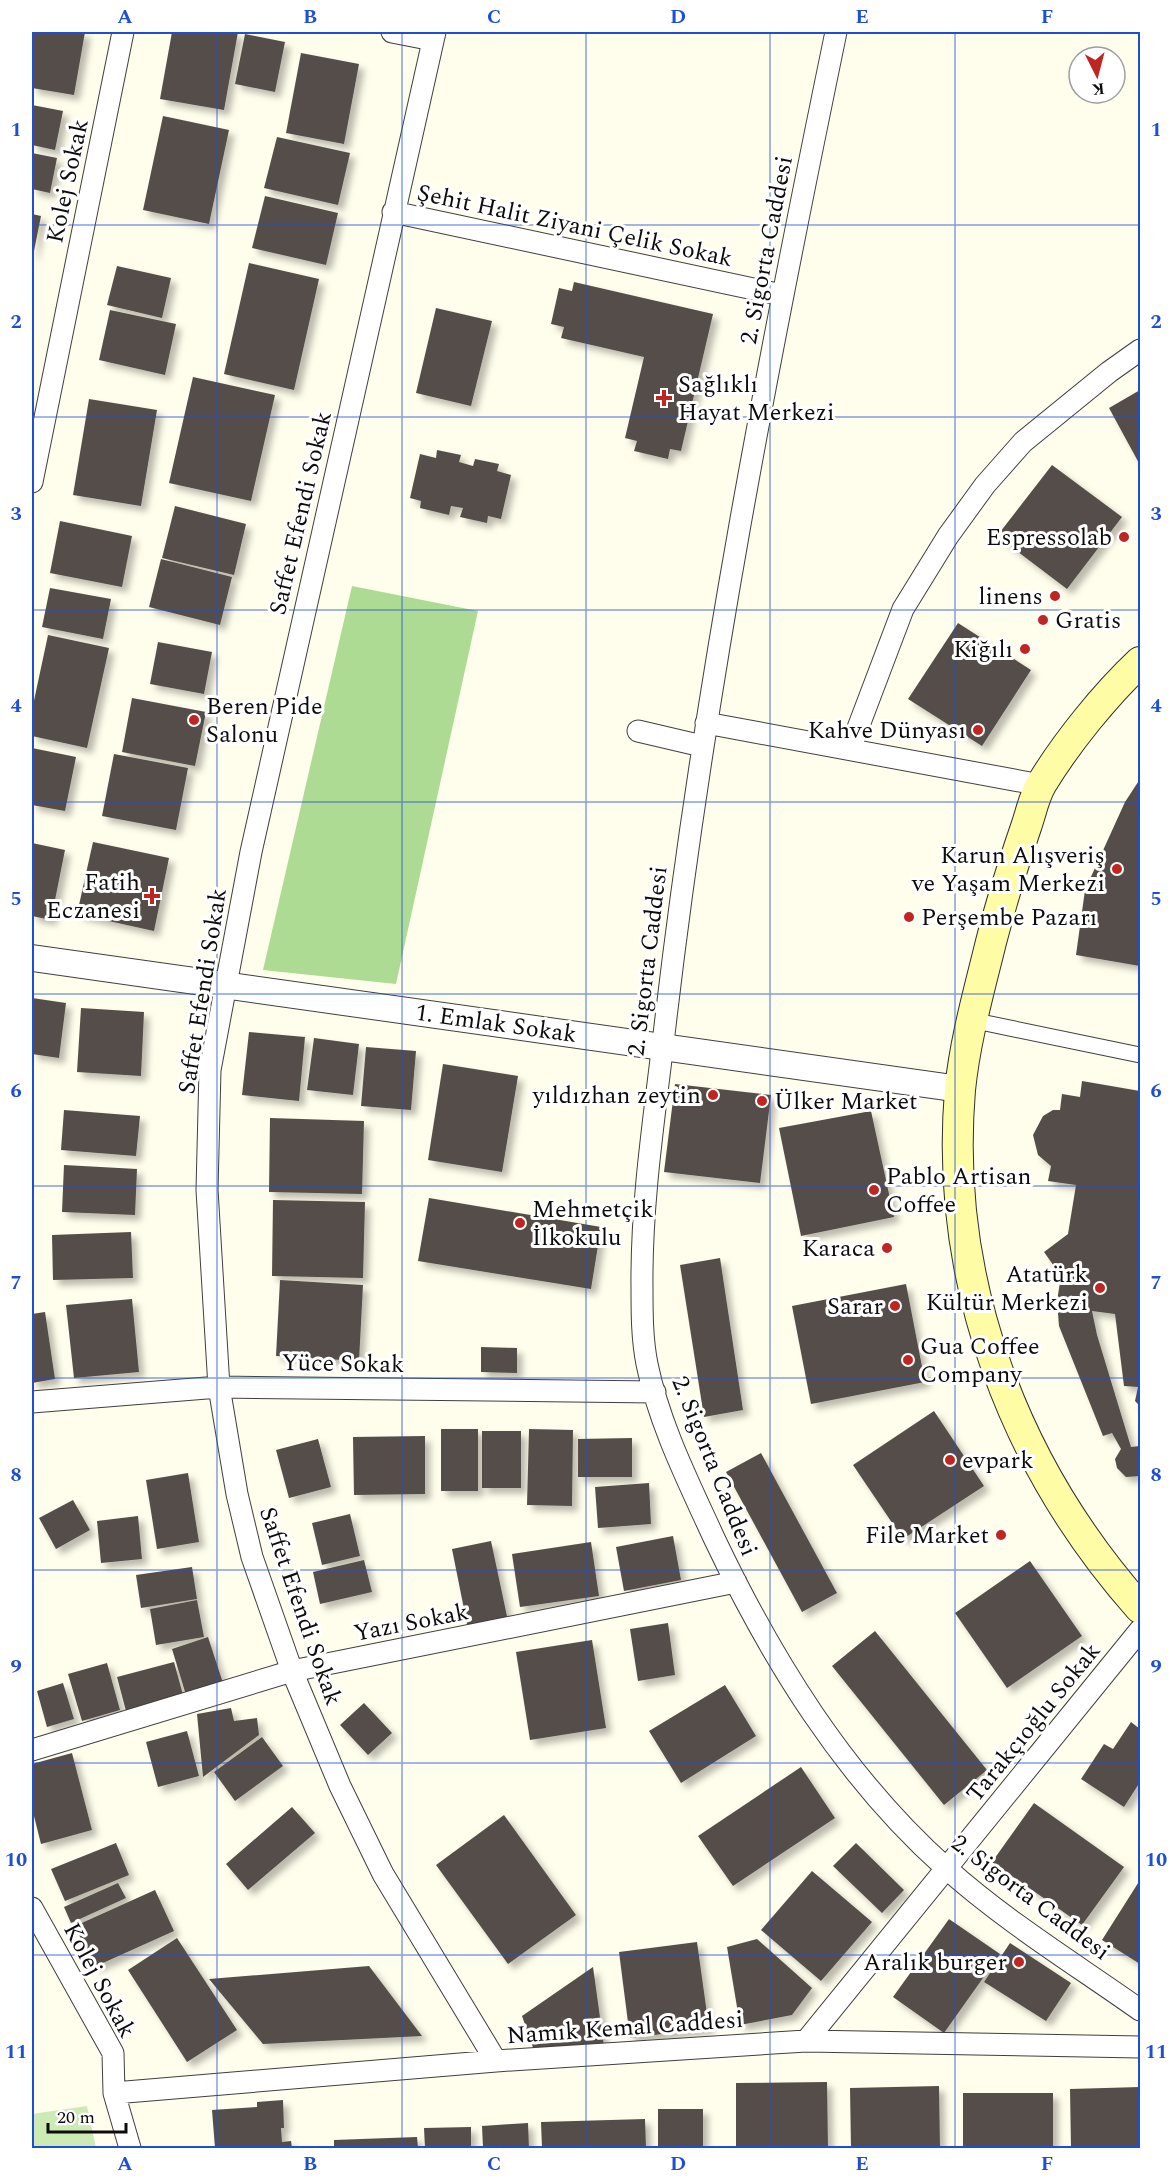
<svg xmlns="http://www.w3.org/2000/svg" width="1172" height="2180" viewBox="0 0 1172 2180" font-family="Spectral,serif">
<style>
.green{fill:#cceab4}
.forest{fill:#aedb93}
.building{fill:#554e48;filter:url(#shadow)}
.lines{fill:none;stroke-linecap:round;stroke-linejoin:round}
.pedestrian-casing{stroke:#3f3f3f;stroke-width:17}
.minor-casing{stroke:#3f3f3f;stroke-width:23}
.tertiary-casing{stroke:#3f3f3f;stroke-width:28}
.secondary-casing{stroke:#2e2e2e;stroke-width:32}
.pedestrian{stroke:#fff;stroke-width:15}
.minor{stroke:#fff;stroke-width:21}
.tertiary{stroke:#fff;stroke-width:26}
.secondary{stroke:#fffca6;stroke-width:30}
.grid{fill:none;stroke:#1d4ed8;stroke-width:1.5;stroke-opacity:0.55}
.poi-dot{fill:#bf2621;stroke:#fff;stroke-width:2}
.labels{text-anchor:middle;stroke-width:6;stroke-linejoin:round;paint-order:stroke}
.street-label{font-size:24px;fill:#0c0c0c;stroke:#fff}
.poi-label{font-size:24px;fill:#0c0c0c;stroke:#fff;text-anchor:end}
.neatline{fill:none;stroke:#1d4ed8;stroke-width:2}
.grid-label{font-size:20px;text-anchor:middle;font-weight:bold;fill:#1d4ed8}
</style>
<defs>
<filter id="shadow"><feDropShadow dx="5.5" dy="5.5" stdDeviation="3" flood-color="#0004"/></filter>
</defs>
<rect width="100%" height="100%" fill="#fffdeb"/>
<path class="green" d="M87,2106L96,2148H32V2114Z"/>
<path class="forest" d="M352,586L478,611L396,984L263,970Z"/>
<path class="building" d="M32,32H85L74,95L32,88Z
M172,32H238L224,110L160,99Z
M245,34L285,42L275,92L235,84Z
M301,53L359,64L344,144L286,133Z
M32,105L63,111L55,150L32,145Z
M163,116L229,130L209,224L143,210Z
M277,137L350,153L338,205L264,188Z
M32,153L57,158L50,193L32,189Z
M265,196L338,213L326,265L252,248Z
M32,214L41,216L33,256H32Z
M249,263L319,279L294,390L224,374Z
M117,266L171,278L162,318L107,305Z
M574,282L713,314L681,451L670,449L668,459L634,451L637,441L625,438L644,357L561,338L564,327L551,324L559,288L572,291Z
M436,308L492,321L471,406L416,393Z
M110,310L176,324L165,375L99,360Z
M193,377L275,395L251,501L169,483Z
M1140,390V465L1109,408Z
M89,399L157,410L141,506L73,495Z
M437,450L461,455L459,462L473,466L475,459L499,464L497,471L511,475L501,519L488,516L487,523L460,517L463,508L451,506L449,515L420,508L421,501L410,498L420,454L436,458Z
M1052,465L1122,517L1067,589L997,536Z
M175,506L246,524L234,575L162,558Z
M60,521L132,536L122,587L50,573Z
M161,559L232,577L220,625L149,607Z
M50,588L111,599L103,639L42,627Z
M958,623L1031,670L982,746L908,699Z
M48,635L109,648L87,748L32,736V710Z
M158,642L212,652L204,694L150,684Z
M132,698L206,712L195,766L122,752Z
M32,748L76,757L65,811L32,805Z
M114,754L188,768L176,830L102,816Z
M1140,779V966L1076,955L1085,890L1125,802Z
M93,842L169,858L154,931L77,914Z
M32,843L65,850L51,920L32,916Z
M32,998L66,1003L59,1058L32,1054Z
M81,1008L144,1012L141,1076L77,1072Z
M249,1032L305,1037L299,1101L242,1095Z
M314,1038L359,1044L353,1095L307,1090Z
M366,1047L416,1051L411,1110L361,1106Z
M443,1064L518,1076L502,1172L428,1160Z
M1082,1081L1140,1091V1406L1135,1401L1138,1387L1124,1386L1115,1314L1092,1311L1097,1335L1131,1447L1140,1446V1476L1126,1477L1117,1468L1115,1459L1121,1449L1112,1433L1103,1436L1059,1326L1057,1301L1061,1276L1044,1252L1068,1234L1076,1185L1048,1181L1051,1166L1038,1155L1033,1135L1043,1116L1053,1110H1060L1062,1094L1080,1097Z
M675,1084L771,1095L760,1183L664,1172Z
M64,1110L140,1116L136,1156L61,1150Z
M871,1111L894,1217L801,1236L779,1128Z
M270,1118L364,1121L362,1194L269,1192Z
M64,1165L137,1169L135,1215L62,1212Z
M429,1198L601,1227L591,1289L418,1261Z
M273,1200L365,1202L363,1278L272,1276Z
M131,1232L133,1278L53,1280L52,1235Z
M720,1258L743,1410L704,1417L680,1265Z
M280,1280L363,1285L359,1361L276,1356Z
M906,1284L925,1382L811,1404L792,1306Z
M132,1299L139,1372L74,1378L66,1305Z
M45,1312L55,1379L32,1383V1314Z
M481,1347L517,1348V1373L481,1372Z
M934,1411L984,1486L903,1539L853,1465Z
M441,1429H478V1491H441Z
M529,1429L573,1430L572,1506L527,1505Z
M482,1431H521V1488H482Z
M425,1436V1494L354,1495L353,1437Z
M632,1438V1477H578V1439Z
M318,1439L331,1487L289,1498L276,1450Z
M761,1453L837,1593L802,1612L726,1472Z
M188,1473L199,1542L157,1549L146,1480Z
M649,1483L651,1524L598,1528L595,1487Z
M73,1500L90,1530L56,1549L39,1518Z
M350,1514L360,1556L322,1565L312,1523Z
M138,1516L142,1559L101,1563L97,1521Z
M673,1536L681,1580L624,1591L616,1547Z
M491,1541L508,1621L468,1629L452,1549Z
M591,1542L599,1596L520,1607L512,1554Z
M364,1560L372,1592L320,1604L313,1572Z
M1030,1561L1082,1636L1007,1688L955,1613Z
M192,1567L197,1599L141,1608L136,1575Z
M197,1600L204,1637L156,1645L150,1609Z
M668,1623L675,1675L638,1681L630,1629Z
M875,1631L987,1770L944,1805L832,1666Z
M208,1637L223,1683L186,1695L172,1649Z
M592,1640L606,1728L530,1740L516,1652Z
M174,1662L183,1695L126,1711L117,1677Z
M107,1663L120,1710L82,1721L68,1674Z
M63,1683L74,1719L47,1727L37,1691Z
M725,1685L756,1736L681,1783L649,1731Z
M364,1703L392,1733L368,1755L340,1725Z
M231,1708L234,1721L257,1718L259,1735L203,1777L197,1714Z
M1131,1722L1140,1729V1782L1124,1807L1081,1779L1104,1744L1113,1749Z
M187,1731L199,1776L158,1787L146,1742Z
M262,1737L283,1766L235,1801L214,1772Z
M72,1753L92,1830L41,1844L32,1808V1764Z
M801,1767L835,1818L733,1886L698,1836Z
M1034,1803L1124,1867L1082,1925L992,1862Z
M292,1807L315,1833L248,1890L226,1864Z
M504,1815L576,1915L508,1964L436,1865Z
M116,1843L129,1875L65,1901L51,1869Z
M856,1843L904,1890L882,1913L833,1866Z
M812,1871L872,1922L821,1981L761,1930Z
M1140,1880V1964L1102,1940Z
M118,1883L126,1898L71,1923L64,1907Z
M155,1890L174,1931L94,1967L75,1926Z
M949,1919L1000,1954L944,2033L893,1997Z
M177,1938L237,2030L187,2062L128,1970Z
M757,1939L812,1988L792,2015L740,2025L727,1947Z
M697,1942L709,2028L630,2038L619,1952Z
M1010,1943L1071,1983L1046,2021L984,1982Z
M369,1966L422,2036L263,2044L209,1979Z
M593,1967L604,2046L536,2056L522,2016Z
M827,2082L828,2148H736V2083Z
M939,2086L940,2148H851L850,2088Z
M1140,2087V2147L1071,2148L1070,2089Z
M963,2093H1053V2148H963Z
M283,2100L284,2128H281L282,2142L291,2141L292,2148H215L212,2110L257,2107V2102Z
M658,2109H703V2148H658Z
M645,2119L646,2148H542L541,2122Z
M528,2123L529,2148H483L482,2126Z
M471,2127V2148H425L424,2128Z
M417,2137L418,2148H334V2140Z"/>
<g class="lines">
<g class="pedestrian-casing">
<path id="pedestrian" d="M971,1020L1140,1055"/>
</g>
<g class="minor-casing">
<path id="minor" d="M392,32L433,40
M435,32L251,852L210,1070L207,1190L219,1387L237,1494L252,1557L292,1671L340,1786L383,1874L496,2061
M836,32C768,361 704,691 665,1026C655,1113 641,1200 642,1288C642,1313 642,1339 647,1364C659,1424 689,1483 714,1538C772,1660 844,1777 946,1868C1005,1921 1075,1964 1140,2010
M393,212L782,295
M32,482L123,32
M706,723L1041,785
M638,731L702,746
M850,749L903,609L948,536L985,485L1023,442L1109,372L1140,350
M32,1402L219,1387L655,1392
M32,1750L292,1671L736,1582
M32,1908L113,2053L114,2093L130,2148
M806,2041L1140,1630
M114,2093L496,2061L806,2041L1140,2047"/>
</g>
<g class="tertiary-casing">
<path id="tertiary" d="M32,958L960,1089"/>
</g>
<g class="secondary-casing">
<path id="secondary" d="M1140,662C1105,695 1067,742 1042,783C1034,796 1031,813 1026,827C1013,865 1001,903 991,942C979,991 965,1040 960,1090C944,1282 1014,1466 1140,1608"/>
</g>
<use href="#pedestrian" class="pedestrian"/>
<use href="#minor" class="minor"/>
<use href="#tertiary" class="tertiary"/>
<use href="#secondary" class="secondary"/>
</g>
<path class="grid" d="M217,32V2148M402,32V2148M586,32V2148M770,32V2148M955,32V2148M32,225H1140M32,417H1140M32,610H1140M32,802H1140M32,994H1140M32,1186H1140M32,1378H1140M32,1570H1140M32,1763H1140M32,1955H1140"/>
<g class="poi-dot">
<path d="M661 389h6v6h6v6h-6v6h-6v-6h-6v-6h6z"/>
<circle cx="1124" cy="537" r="6"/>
<circle cx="1055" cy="596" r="6"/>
<circle cx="1043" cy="620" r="6"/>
<circle cx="1025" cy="649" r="6"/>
<circle cx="194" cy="720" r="6"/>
<circle cx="978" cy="730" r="6"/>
<circle cx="1117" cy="869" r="6"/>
<path d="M149 887h6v6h6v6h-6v6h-6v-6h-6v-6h6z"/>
<circle cx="909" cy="917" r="6"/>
<circle cx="713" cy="1095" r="6"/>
<circle cx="762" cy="1101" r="6"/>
<circle cx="874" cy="1190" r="6"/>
<circle cx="520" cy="1223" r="6"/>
<circle cx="887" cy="1248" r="6"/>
<circle cx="1100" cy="1288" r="6"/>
<circle cx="895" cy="1306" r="6"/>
<circle cx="908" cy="1360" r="6"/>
<circle cx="950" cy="1460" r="6"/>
<circle cx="1001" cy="1535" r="6"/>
<circle cx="1019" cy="1962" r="6"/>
</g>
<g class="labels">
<g class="street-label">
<text transform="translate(67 181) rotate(-78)" y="8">Kolej Sokak</text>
<text transform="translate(575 225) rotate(12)" y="8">Şehit Halit Ziyani Çelik Sokak</text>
<text transform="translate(766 250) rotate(-79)" y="8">2. Sigorta Caddesi</text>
<text transform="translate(300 513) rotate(-77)" y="8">Saffet Efendi Sokak</text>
<text transform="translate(647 961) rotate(-83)" y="8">2. Sigorta Caddesi</text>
<text transform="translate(202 991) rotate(-81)" y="8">Saffet Efendi Sokak</text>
<text transform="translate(496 1023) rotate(8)" y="8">1. Emlak Sokak</text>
<text transform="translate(343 1363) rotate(1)" y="8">Yüce Sokak</text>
<text transform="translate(715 1466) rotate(68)" y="8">2. Sigorta Caddesi</text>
<text transform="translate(301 1606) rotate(71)" y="8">Saffet Efendi Sokak</text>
<text transform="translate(411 1622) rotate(-11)" y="8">Yazı Sokak</text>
<text transform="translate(1033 1722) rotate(-51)" y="8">Tarakçıoğlu Sokak</text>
<text transform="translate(1031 1897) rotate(37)" y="8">2. Sigorta Caddesi</text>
<text transform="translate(100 1980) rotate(62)" y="8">Kolej Sokak</text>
<text transform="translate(625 2027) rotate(-4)" y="8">Namık Kemal Caddesi</text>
</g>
<g class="poi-label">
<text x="678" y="392" text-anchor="start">Sağlıklı<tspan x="678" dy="28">Hayat Merkezi</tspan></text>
<text x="1112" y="545">Espressolab</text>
<text x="1043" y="604">linens</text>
<text x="1055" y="628" text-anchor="start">Gratis</text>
<text x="1013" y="657">Kiğılı</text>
<text x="206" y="714" text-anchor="start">Beren Pide<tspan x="206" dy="28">Salonu</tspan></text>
<text x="966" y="738">Kahve Dünyası</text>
<text x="1105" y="863">Karun Alışveriş<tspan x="1105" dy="28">ve Yaşam Merkezi</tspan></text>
<text x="140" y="890">Fatih<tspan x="140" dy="28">Eczanesi</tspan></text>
<text x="921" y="925" text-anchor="start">Perşembe Pazarı</text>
<text x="701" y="1103">yıldızhan zeytin</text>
<text x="774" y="1109" text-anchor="start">Ülker Market</text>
<text x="886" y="1184" text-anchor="start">Pablo Artisan<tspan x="886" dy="28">Coffee</tspan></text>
<text x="532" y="1217" text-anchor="start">Mehmetçik<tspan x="532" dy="28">İlkokulu</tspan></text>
<text x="875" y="1256">Karaca</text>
<text x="1088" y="1282">Atatürk<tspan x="1088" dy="28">Kültür Merkezi</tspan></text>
<text x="883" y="1314">Sarar</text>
<text x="920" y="1354" text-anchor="start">Gua Coffee<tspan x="920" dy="28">Company</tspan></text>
<text x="962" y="1468" text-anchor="start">evpark</text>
<text x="989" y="1543">File Market</text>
<text x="1007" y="1970">Aralık burger</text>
</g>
</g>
<rect width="1172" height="2180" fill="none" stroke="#ffffff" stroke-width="66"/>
<g transform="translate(1097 75) rotate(174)"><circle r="28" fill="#ffffff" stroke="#9e9e9e" stroke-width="1.5"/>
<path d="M0-4.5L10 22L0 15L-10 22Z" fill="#bf2621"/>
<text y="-9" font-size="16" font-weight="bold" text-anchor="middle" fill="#0c0c0c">K</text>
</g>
<path d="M48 2123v9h78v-9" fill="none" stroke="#0c0c0c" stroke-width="3"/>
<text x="57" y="2123" font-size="18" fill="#0c0c0c" stroke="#ffffff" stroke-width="4.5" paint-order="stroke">20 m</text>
<rect x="33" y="33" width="1106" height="2114" class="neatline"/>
<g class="grid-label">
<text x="125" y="23">A</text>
<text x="310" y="23">B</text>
<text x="494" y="23">C</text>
<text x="678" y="23">D</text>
<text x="862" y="23">E</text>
<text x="1047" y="23">F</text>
<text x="16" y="136">1</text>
<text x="1156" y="136">1</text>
<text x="16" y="328">2</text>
<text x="1156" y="328">2</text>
<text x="16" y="520">3</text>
<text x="1156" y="520">3</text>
<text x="16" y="712">4</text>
<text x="1156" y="712">4</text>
<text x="16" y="905">5</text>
<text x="1156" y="905">5</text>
<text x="16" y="1097">6</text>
<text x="1156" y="1097">6</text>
<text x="16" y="1289">7</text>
<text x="1156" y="1289">7</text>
<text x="16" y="1481">8</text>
<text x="1156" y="1481">8</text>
<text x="16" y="1673">9</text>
<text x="1156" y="1673">9</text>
<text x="16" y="1866">10</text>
<text x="1156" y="1866">10</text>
<text x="16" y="2058">11</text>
<text x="1156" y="2058">11</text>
<text x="125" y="2170">A</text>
<text x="310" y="2170">B</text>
<text x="494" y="2170">C</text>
<text x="678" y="2170">D</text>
<text x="862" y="2170">E</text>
<text x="1047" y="2170">F</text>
</g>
</svg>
